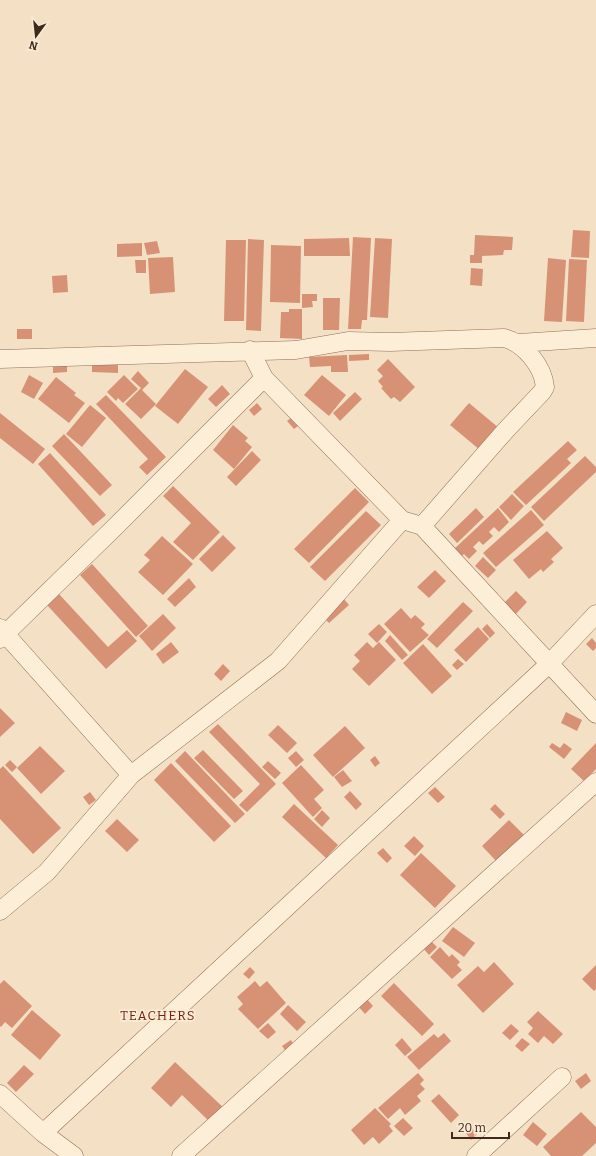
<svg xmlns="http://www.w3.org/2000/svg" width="596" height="1156" viewBox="0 0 596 1156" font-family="Bitter,serif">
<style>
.building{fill:#d79275}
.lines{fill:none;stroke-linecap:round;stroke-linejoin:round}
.street-casing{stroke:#916f57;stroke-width:19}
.street{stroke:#fdeed8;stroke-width:18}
.labels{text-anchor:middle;stroke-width:3.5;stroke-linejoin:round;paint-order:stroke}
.quarter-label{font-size:13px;letter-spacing:1px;fill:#721f16;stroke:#faebd4}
</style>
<rect width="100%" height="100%" fill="#f4e0c4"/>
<path class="building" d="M573,230L590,231L589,258L571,257Z
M475,235L513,237L512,250H504L503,255L482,256V263H470V255H474Z
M353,237L371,238L367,320H362L361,329H348Z
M349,238L350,256H304V239Z
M375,238L392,239L388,318L370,317Z
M248,239L264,240L261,331L246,330Z
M226,240H246L244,321H224Z
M157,241L160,253L147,255L144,243Z
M142,243V256L117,257V244Z
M271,245L301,246L300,303L270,302Z
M173,257L175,292L150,294L148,258Z
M548,258L566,260L562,322L544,321Z
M569,259L587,260L584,322L566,321Z
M135,260H146V273H136Z
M471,268L483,269L482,286L470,285Z
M67,275L68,292L53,293L52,276Z
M302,294H317V301H312L313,307L302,308Z
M323,298H340L339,330H323Z
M289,309H302V339L280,338L281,312H289Z
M17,329H32V339H17Z
M369,354V360L349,361V355Z
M347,355L348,372H331V366L310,367L309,357Z
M388,359L415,387L400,402L394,397L391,399L381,388L383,387L378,381L383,376L377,370Z
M92,361H118V373L92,372Z
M67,363V372L53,373V364Z
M185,369L208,387L178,424L155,406Z
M138,371L149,383L142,390L156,404L141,419L125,404L141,388L131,379Z
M29,375L43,383L34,399L21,392Z
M124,375L138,389L123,403L118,398L116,401L107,392Z
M322,375L346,395L329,416L304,395Z
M56,377L76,393L74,395L85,403L69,423L38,399Z
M222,385L230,394L216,407L208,399Z
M355,392L362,399L340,421L333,413Z
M106,395L166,457L147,475L139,467L148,459L96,404Z
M257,403L262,409L254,416L249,410Z
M469,403L499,428L480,450L450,425Z
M90,405L106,418L82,447L66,434Z
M0,413L45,449L33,464L0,438Z
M292,417L298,426L294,429L287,421Z
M233,425L248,438L245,441L252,447L234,469L213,450Z
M64,434L112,485L100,496L52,446Z
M568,441L577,450L567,459L571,463L526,505L513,492Z
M252,451L261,460L236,486L227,477Z
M50,453L106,515L93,526L38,464Z
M585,456L596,467V472L544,521L531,507Z
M173,486L220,532L193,560L173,542L191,523L163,496Z
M355,488L369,502L309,563L294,549Z
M512,494L524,506L511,520L499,507Z
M476,508L484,517L457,543L449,534Z
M498,508L509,522L499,532L494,527L489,532L493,536L483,545L479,541L473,547L477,551L469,559L464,554L460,558L453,550Z
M531,510L544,525L496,567L483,553Z
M366,511L381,525L325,581L310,567Z
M547,531L563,548L551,559L554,562L543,572L541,569L529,579L513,560Z
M223,535L236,548L212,572L199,559Z
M162,536L193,564L163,595L138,572L150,560L144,555Z
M483,557L496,570L488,578L475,566Z
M92,564L148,626L136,637L80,575Z
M435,570L446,581L429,598L417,587Z
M189,578L196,587L175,607L167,599Z
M516,591L527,602L515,615L503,604Z
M59,594L108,647L127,630L137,641L106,669L47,605Z
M343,598L349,605L329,623L323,617Z
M463,602L473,611L437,648L427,639Z
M401,608L411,619L415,615L425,624L421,628L429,635L410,652L384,624Z
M163,614L176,628L152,651L139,636Z
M379,624L387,632L377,643L368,634Z
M487,624L495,633L490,638L482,629Z
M478,627L489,639L466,662L454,650Z
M390,635L408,655L402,660L385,641Z
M592,638L596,643V648L593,651L586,644Z
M171,642L179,652L163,664L156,654Z
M367,642L373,648L379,642L396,660L369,686L352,669L360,661L354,655Z
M423,644L452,676L432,694L403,663Z
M458,659L464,664L457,670L452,665Z
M223,664L230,671L221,681L214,674Z
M0,708L15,723L0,737Z
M566,712L582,720L577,731L561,723Z
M218,724L276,784L247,812L239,805L260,784L209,732Z
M278,725L297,743L287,753L268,735Z
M345,726L365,748L333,777L313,755Z
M552,743L560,748L564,743L572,749L564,759L549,747Z
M596,743V769L584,781L571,769Z
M40,746L65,771L41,794L17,768Z
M203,750L243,791L234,799L194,758Z
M185,751L245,814L235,823L175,761Z
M296,751L304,760L296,767L288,758Z
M375,756L380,763L375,767L370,760Z
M10,760L17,767L12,772L5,765Z
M268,761L281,773L275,779L262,767Z
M171,763L231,826L214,842L154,780Z
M301,765L324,790L314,799L322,808L313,817L282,783Z
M3,766L61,828L33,854L0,819V769Z
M343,770L352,781L342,787L334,777Z
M435,787L445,797L438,803L428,793Z
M350,791L362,804L356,810L344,797Z
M90,792L96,800L89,805L83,797Z
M294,804L338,845L326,858L282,817Z
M495,804L505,814L500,819L490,809Z
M322,810L330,818L322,827L314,819Z
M117,819L139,840L127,852L105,831Z
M509,820L525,836L497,862L482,846Z
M414,836L424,846L415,856L404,846Z
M383,848L392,858L387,863L377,853Z
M421,853L456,886L435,908L400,875Z
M453,927L475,943L464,957L442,941Z
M430,940L437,947L429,955L422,947Z
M440,947L449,957L452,954L460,962L457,965L462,970L452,979L430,957Z
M494,962L514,984L483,1013L457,985L478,966L484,972Z
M596,965V989L594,991L582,979Z
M250,967L255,972L249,979L243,974Z
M4,980L32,1006L12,1028L5,1022L1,1027L0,1026V984Z
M255,981L260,987L267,981L286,1003L258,1029L238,1009L243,1004L237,997Z
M394,983L434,1024L422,1036L381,996Z
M366,998L373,1006L365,1014L358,1006Z
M288,1005L306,1022L297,1031L280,1014Z
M32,1010L61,1035L40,1060L11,1035Z
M538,1011L563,1034L553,1044L544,1036L538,1043L528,1034L533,1028L527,1022Z
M268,1023L276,1032L268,1039L259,1031Z
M511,1024L519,1031L510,1040L502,1033Z
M444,1033L451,1041L419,1070L407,1057L434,1034L438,1038Z
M402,1038L412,1050L405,1056L395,1045Z
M522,1038L530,1044L522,1052L515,1046Z
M291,1040L296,1048L287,1053L282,1046Z
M175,1062L225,1109L211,1123L182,1095L171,1107L151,1088Z
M24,1065L34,1074L16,1092L7,1083Z
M418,1073L424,1080L420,1084L425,1089L417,1096L421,1101L405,1115L400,1108L388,1119L378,1108Z
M586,1073L591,1081L581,1089L575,1081Z
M439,1094L459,1115L451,1123L431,1101Z
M375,1108L391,1124L389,1126L393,1131L379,1144L373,1137L364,1145L351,1130Z
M581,1112L596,1127V1143L582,1156H551L543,1147Z
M403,1118L413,1128L404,1136L394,1126Z
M533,1122L547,1134L537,1146L523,1135Z
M472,1128L477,1134L471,1140L466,1133Z"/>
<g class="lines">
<g class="street-casing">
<path id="street" d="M519,343L596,338
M0,359L296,350L348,341L390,342L504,338C524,343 543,366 545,387L542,392L506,430L422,526
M264,378L402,520L422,526L596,714
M0,628L131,775
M0,639L116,526L264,378L250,350
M0,911L47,872L131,775L278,661L402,520
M0,1094L43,1133L74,1156
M43,1133L549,664L596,614
M181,1156L596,782
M476,1156L562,1077"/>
</g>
<use href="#street" class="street"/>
</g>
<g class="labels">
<g class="quarter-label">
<text x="158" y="1020">TEACHERS</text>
</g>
</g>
<g transform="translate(36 36) rotate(195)" stroke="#faebd4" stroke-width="3" paint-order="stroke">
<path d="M0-3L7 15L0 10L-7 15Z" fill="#3f2a1d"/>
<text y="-6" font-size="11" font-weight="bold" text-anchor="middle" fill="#3f2a1d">N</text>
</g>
<path d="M452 1132v6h57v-6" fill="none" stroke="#3f2a1d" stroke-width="2"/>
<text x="458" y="1132" font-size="12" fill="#3f2a1d" stroke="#faebd4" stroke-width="3" paint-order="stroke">20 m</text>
</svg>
